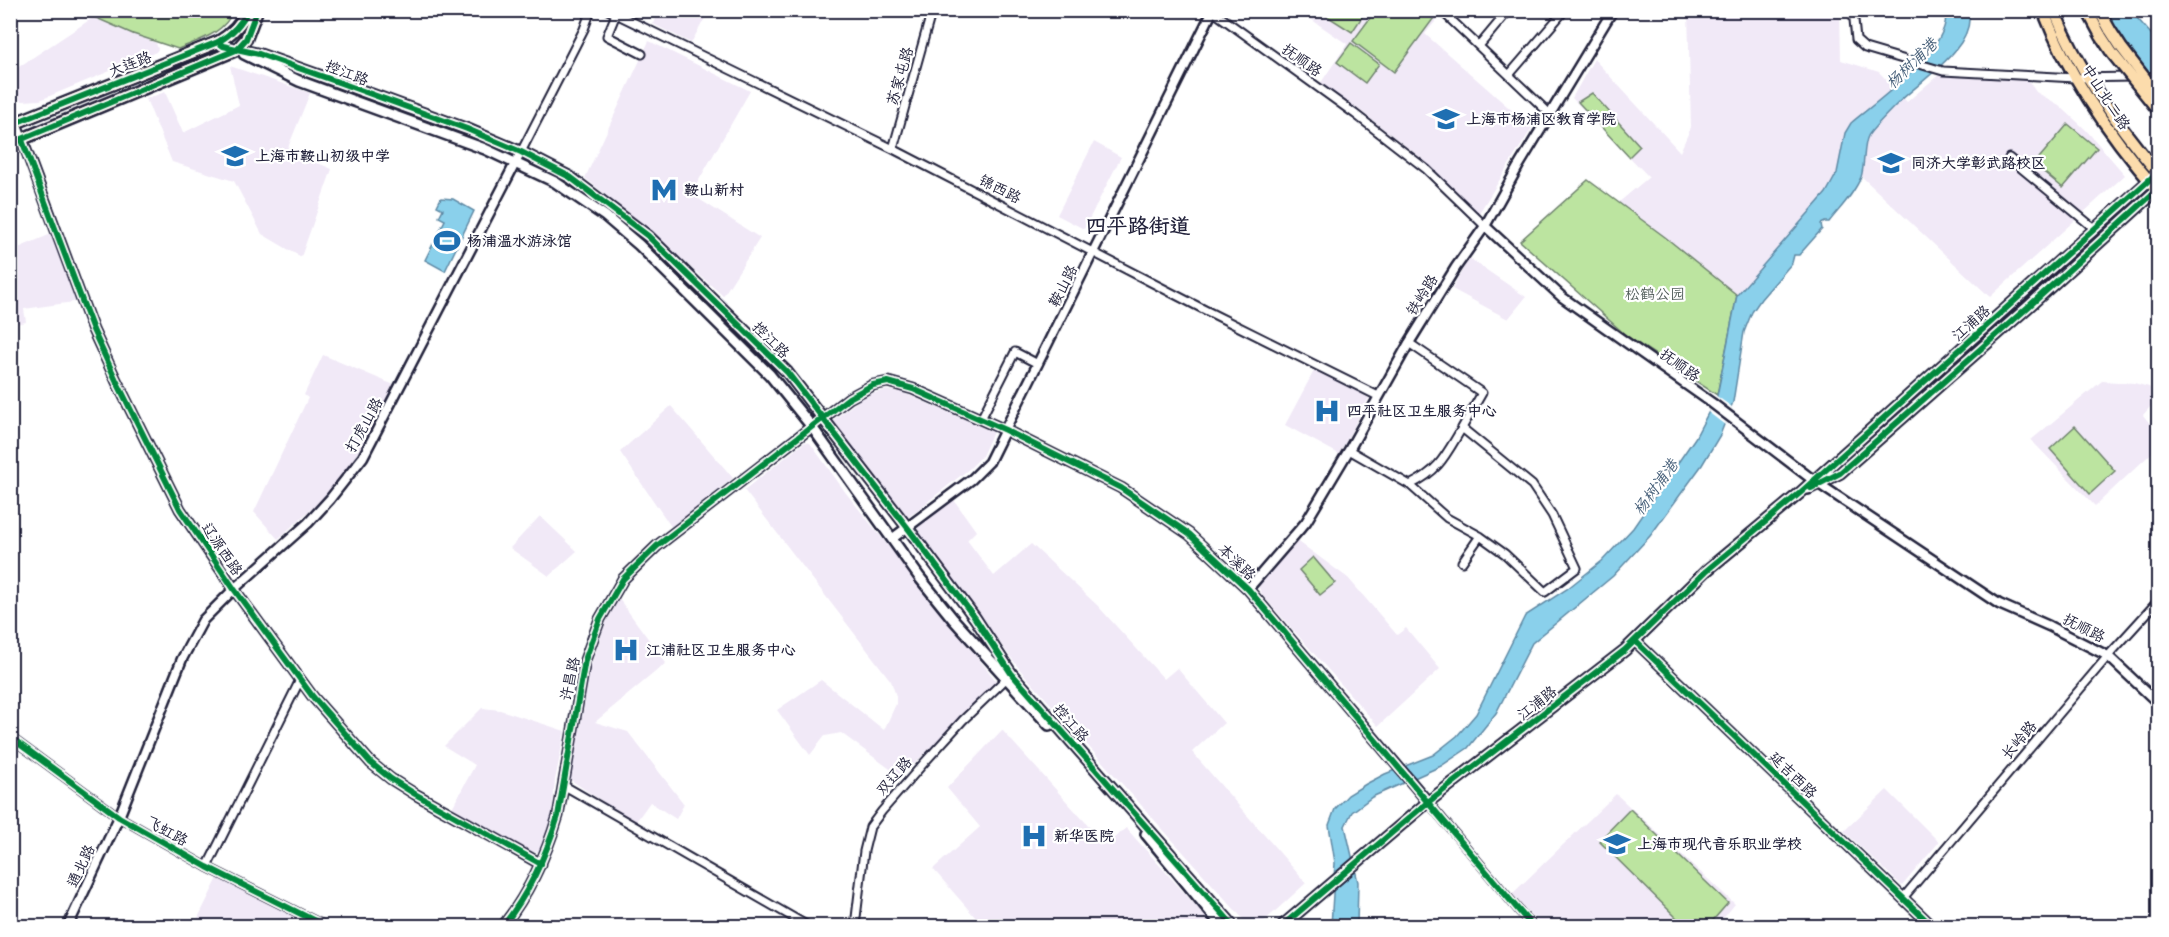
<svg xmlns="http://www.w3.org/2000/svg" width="2169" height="937" viewBox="0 0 2169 937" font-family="Pangolin,'LXGW WenKai TC',sans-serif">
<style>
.built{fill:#f1e9f7}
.green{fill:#bce4a0;stroke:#6f836e;stroke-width:1.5}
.water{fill:#8ad0eb;stroke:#608aa5;stroke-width:1.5}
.pier{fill:#fff}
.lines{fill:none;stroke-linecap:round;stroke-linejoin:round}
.minor-casing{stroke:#22223b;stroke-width:11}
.tertiary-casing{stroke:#22223b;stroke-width:13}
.secondary-casing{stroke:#22223b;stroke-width:14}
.primary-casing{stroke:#22223b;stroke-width:15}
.trunk-casing{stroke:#22223b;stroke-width:15}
.minor{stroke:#fff;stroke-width:7}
.tertiary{stroke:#fff;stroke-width:8}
.secondary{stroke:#fff;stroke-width:9}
.primary{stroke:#fcdcac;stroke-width:10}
.trunk{stroke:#fcdcac;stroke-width:10}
.trunk-bridge-casing{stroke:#22223b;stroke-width:15;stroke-linecap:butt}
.trunk-bridge{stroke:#fcdcac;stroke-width:10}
.cycleway-casing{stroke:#fff;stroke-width:10}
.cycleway{stroke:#00873e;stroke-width:6}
.labels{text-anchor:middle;stroke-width:4.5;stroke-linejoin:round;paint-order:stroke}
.street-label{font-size:15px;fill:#22223b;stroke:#fff}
.poi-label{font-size:15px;font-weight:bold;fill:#22223b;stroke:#fff;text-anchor:start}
.park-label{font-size:15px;fill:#505c59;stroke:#fff}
.water-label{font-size:16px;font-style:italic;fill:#465f79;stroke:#fff}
.district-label{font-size:21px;font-weight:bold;fill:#22223b;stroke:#fff}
</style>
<rect width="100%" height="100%" fill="#fff"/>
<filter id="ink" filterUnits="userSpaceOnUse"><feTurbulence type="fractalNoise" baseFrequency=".0167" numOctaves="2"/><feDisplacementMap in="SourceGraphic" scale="12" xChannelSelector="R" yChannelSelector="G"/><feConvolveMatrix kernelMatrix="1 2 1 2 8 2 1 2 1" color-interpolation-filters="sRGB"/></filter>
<g filter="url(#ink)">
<path class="built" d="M658,11V10L709,11L691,43L653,24Z
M1299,11H1444L1425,34L1532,128L1479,213L1421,158L1358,109L1320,84L1347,44Z
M1688,11H1840L1841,60L1879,72L1907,102L1943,71L2024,74L2036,92L2059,105L2086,130L2125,175L1990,297L1861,176L1837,173L1826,193L1737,295L1665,237L1618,203L1649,177L1572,98L1594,59L1680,152L1691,127Z
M94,17L156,43L158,49L156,52L40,100L23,101L11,97V72Z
M649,41L750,91L691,194L760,238L723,296L642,224L585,178Z
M230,66L310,93L287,150L332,169L301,257L262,234L234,181L172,162L146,99L165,92L183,133L239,105Z
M1094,142L1121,157L1084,229L1057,215Z
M56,232L81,301L24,309L26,322L11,325V251Z
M1469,258L1526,297L1508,319L1452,289Z
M323,355L394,385L356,455L330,492L278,539L254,512L308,398L304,395Z
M1315,369L1369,398L1339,454L1285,425Z
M2102,381L2134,383L2149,387L2158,395V398L2143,415L2158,434V447L2095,506L2031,440Z
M886,390L902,392L993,432L982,456L969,469L906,519L833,420L866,395Z
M671,406L733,478L672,528L620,452Z
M805,442L810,443L846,493L997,682L901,777L841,733L825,736L810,755L777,710L821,680L884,730L896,704V696L891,681L744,490Z
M954,500L976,531L967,540L994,576L1031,544L1097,605L1164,679L1177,668L1224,723L1192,752L1306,883L1261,924L1254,926L1244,920L1021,671L919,535L918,528L920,524Z
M540,516L577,551L549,576L510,548Z
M1292,537L1348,578L1397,635L1406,628L1440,669L1378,726L1263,596L1258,586L1261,578Z
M619,599L666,663L595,722L628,732L684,804L676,819L650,802L635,823L569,779L582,718L590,668L606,622Z
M482,708L500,710L565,731L555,780L551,825L543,845L540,851L536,852H532L452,808L475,765L444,746Z
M1002,730L1106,845L1126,828L1214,926H983L933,869L980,827L947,788Z
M1887,790L1939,842L1902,886L1844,831Z
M1616,794L1735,904L1717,926H1541L1512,894Z
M218,878L314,926H194Z"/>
<path class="green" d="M1376,10L1439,11L1394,72L1353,41Z
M99,11V10L233,11C224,34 199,40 178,49L133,34L94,17Z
M1319,11H1366L1352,32Z
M1351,43L1379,64L1365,83L1337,62Z
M1592,93L1640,146L1629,157L1578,102Z
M2068,124L2097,148L2063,188L2034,164Z
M1588,180L1665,237L1737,295L1717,395L1628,337L1520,241Z
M2075,426L2115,471L2090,494L2050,449Z
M1313,557L1335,583L1320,595L1299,570Z
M1630,809L1728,903L1708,926H1685L1599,841Z"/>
<path class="water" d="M1945,11H1968C1978,45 1920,81 1899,102C1892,109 1872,129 1868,136C1863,146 1865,165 1861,177C1854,194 1840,208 1829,222H1825L1821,224L1822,229L1799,255H1794L1792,263L1761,299L1752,312L1744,332L1733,402L1720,435L1702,465L1650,536L1613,576L1532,643L1496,713L1468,748L1441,766L1372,797L1352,812L1345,826L1358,882L1357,926H1331L1335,863L1329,825L1335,809L1348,795L1366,784L1385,774L1433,755L1457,736L1476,714L1525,616L1567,589L1602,561L1633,528L1695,438L1717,396L1737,295L1826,193L1837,173L1845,133L1851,123C1877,101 1954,47 1945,11Z
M2101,11H2131L2158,42V95Z
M441,198L453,199L474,211L445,271L425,260L445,220L439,217L443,209L437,206Z"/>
<path class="pier" d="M1715,395L1732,407L1725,425L1708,412Z"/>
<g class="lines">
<g class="minor-casing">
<path id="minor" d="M608,10L893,149L1203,309L1378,396
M1211,10L1355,114L1426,169L1485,226
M1853,10L1856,40L1865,48L1943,71L2075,78L2132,77
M616,14L607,36L642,54
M1445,14L1550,114
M1479,46L1509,10
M1509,75L1565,10
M2143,77L2158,76
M893,149L932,10
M521,152L584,29L591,10
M2009,158L2095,229
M981,419L1015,352L1038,364
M1349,450L1410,485L1447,518L1480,536L1505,554L1545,592L1577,568L1552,515L1532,485L1462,428L1482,393L1409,343
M1410,485C1440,470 1445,456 1462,428
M1462,562L1480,536
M10,737L119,817L207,867L325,926
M563,785L808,926
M1428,802L1532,926
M207,867L300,680
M1903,898L2108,656L2158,601
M855,926L864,851L870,827L882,811L923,764L963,720L1010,675"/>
</g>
<g class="tertiary-casing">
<path id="tertiary" d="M10,112L16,123L93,330L116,380L180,509L234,589L313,697L371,763L391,779L415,794L541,864
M1485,226L1562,297L1712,403L1813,480L1999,604L2049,626L2108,656L2158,703
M893,538L972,479L989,462L1213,10
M1248,589L1306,522L1349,450L1409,343L1456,267L1485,226L1518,167L1613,10
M1635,641L1932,926
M68,926L119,817L182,659L203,620L234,589L308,523L330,499L363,457L521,152
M503,926C529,893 546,856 558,816L585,660L600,619L623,579L657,546L849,398L873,385L888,382L913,389L1005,430L1121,488L1189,534L1248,589L1428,802"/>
</g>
<g class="secondary-casing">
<path id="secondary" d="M218,42L223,46L259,54L338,82L467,129L521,152L570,177L648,236L787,372L907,527L975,618L1011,673L1230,922V926
M244,54L299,81L485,149L555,182L605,216L639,245L770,375L812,427L920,578L953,619L1049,725
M1808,489L1840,473L2027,308L2158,189
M1146,834L1222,926
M1282,926L1428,802L1625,650L1706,571L1800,493L2153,177"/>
</g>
<g class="primary-casing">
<path id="primary" d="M2043,10C2069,78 2111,137 2158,191
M2054,10C2079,71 2116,124 2158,173
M10,125L218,42C232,34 241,25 248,10
M10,144L236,50L246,39L257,10"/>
</g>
<g class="trunk-casing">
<path id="trunk" d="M2087,10L2101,36
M2099,10L2110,30"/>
</g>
<use href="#minor" class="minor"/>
<use href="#tertiary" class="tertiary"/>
<use href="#secondary" class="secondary"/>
<use href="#primary" class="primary"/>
<use href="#trunk" class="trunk"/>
<g class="trunk-bridge-casing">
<path id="trunk-bridge" d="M2110,30L2121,47L2158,95
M2101,36L2112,53L2158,110"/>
</g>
<use href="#trunk-bridge" class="trunk-bridge"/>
<g class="cycleway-casing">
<path id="cycleway" d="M218,42L223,46L259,54L338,82L467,129L521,152L570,177L648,236L787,372L907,527L975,618L1011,673L1230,922V926
M10,125L218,42C232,34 241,25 248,10
M22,140L93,330L116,380L180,509L234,589L313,697L371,763L391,779L415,794L541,864
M10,144L236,50L246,39L257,10
M1811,488L1840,473L2027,308L2158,189
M1635,641L1932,926
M10,737L119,817L207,867L325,926
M503,926C529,893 546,856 558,816L585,660L600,619L623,579L657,546L849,398L873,385L888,382L913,389L1005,430L1121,488L1189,534L1248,589L1532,926
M1282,926L1428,802L1625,650L1706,571L1800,493L2158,172"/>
</g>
<use href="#cycleway" class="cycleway"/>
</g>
</g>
<defs>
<g id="school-bare" transform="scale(2.07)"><path d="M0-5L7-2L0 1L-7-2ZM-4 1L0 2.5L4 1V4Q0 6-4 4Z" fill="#1f6fb2" stroke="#fff" stroke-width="2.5" paint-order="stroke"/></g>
<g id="university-bare" transform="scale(2.07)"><path d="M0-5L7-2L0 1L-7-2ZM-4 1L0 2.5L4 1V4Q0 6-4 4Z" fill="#1f6fb2" stroke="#fff" stroke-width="2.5" paint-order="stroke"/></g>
<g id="metro-bare" transform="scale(2.07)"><path d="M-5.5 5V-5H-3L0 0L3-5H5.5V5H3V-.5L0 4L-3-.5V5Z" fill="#1f6fb2" stroke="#fff" stroke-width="2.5" paint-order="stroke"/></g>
<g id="stadium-bare" transform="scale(2.07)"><path d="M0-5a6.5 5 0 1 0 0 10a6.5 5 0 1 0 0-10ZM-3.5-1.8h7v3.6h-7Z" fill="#1f6fb2" stroke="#fff" stroke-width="2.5" paint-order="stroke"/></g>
<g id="hospital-bare" transform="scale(2.07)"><path d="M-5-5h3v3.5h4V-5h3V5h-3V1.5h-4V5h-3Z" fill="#1f6fb2" stroke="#fff" stroke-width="2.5" paint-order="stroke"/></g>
</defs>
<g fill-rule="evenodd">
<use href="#school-bare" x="1446" y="119"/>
<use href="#school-bare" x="235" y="156"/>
<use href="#university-bare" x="1891" y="163"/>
<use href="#metro-bare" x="664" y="190"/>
<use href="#stadium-bare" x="447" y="241"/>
<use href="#hospital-bare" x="1327" y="411"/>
<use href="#hospital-bare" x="626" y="650"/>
<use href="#hospital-bare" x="1034" y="836"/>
<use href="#school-bare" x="1617" y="844"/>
</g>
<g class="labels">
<g class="street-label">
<text transform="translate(1302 60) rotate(35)" y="5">抚顺路</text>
<text transform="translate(130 64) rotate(-21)" y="5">大连路</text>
<text transform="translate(347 73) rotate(21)" y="5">控江路</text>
<text transform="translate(900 76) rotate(-74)" y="5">苏家屯路</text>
<text transform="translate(2106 97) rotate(57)" y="5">中山北二路</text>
<text transform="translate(1000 189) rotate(27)" y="5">锦西路</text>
<text transform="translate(1063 286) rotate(-63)" y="5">鞍山路</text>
<text transform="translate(1422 295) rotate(-58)" y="5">铁岭路</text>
<text transform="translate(1971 323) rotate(-42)" y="5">江浦路</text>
<text transform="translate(771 340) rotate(45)" y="5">控江路</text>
<text transform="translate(1680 365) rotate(35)" y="5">抚顺路</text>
<text transform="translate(364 425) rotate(-61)" y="5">打虎山路</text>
<text transform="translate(222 549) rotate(56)" y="5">辽源西路</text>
<text transform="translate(1237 562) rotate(44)" y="5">本溪路</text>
<text transform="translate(2084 628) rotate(27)" y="5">抚顺路</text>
<text transform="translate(570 679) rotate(-78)" y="5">许昌路</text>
<text transform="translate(1537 703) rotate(-38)" y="5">江浦路</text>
<text transform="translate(1071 723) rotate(49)" y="5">控江路</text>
<text transform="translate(2019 740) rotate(-50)" y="5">长岭路</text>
<text transform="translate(1793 775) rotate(44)" y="5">延吉西路</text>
<text transform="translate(894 776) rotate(-49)" y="5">双辽路</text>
<text transform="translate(167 831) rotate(29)" y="5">飞虹路</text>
<text transform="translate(81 866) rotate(-65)" y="5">通北路</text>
</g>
<g class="poi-label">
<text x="1466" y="124">上海市杨浦区教育学院</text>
<text x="255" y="161">上海市鞍山初级中学</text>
<text x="1911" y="168">同济大学彰武路校区</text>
<text x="684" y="195">鞍山新村</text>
<text x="467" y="246">杨浦温水游泳馆</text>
<text x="1347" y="416">四平社区卫生服务中心</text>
<text x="646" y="655">江浦社区卫生服务中心</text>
<text x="1054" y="841">新华医院</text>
<text x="1637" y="849">上海市现代音乐职业学校</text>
</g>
<g class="park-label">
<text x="1655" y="299">松鹤公园</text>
</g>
<g class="water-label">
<text transform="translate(1911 63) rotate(-44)" y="6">杨树浦港</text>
<text transform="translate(1655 487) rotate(-54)" y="6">杨树浦港</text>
</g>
<g class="district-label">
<text x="1138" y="233">四平路街道</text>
</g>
</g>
<rect width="2169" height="937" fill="none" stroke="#fff" stroke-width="36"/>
<rect x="18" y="18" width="2133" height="901" fill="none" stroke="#22223b" stroke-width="2" filter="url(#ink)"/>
</svg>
